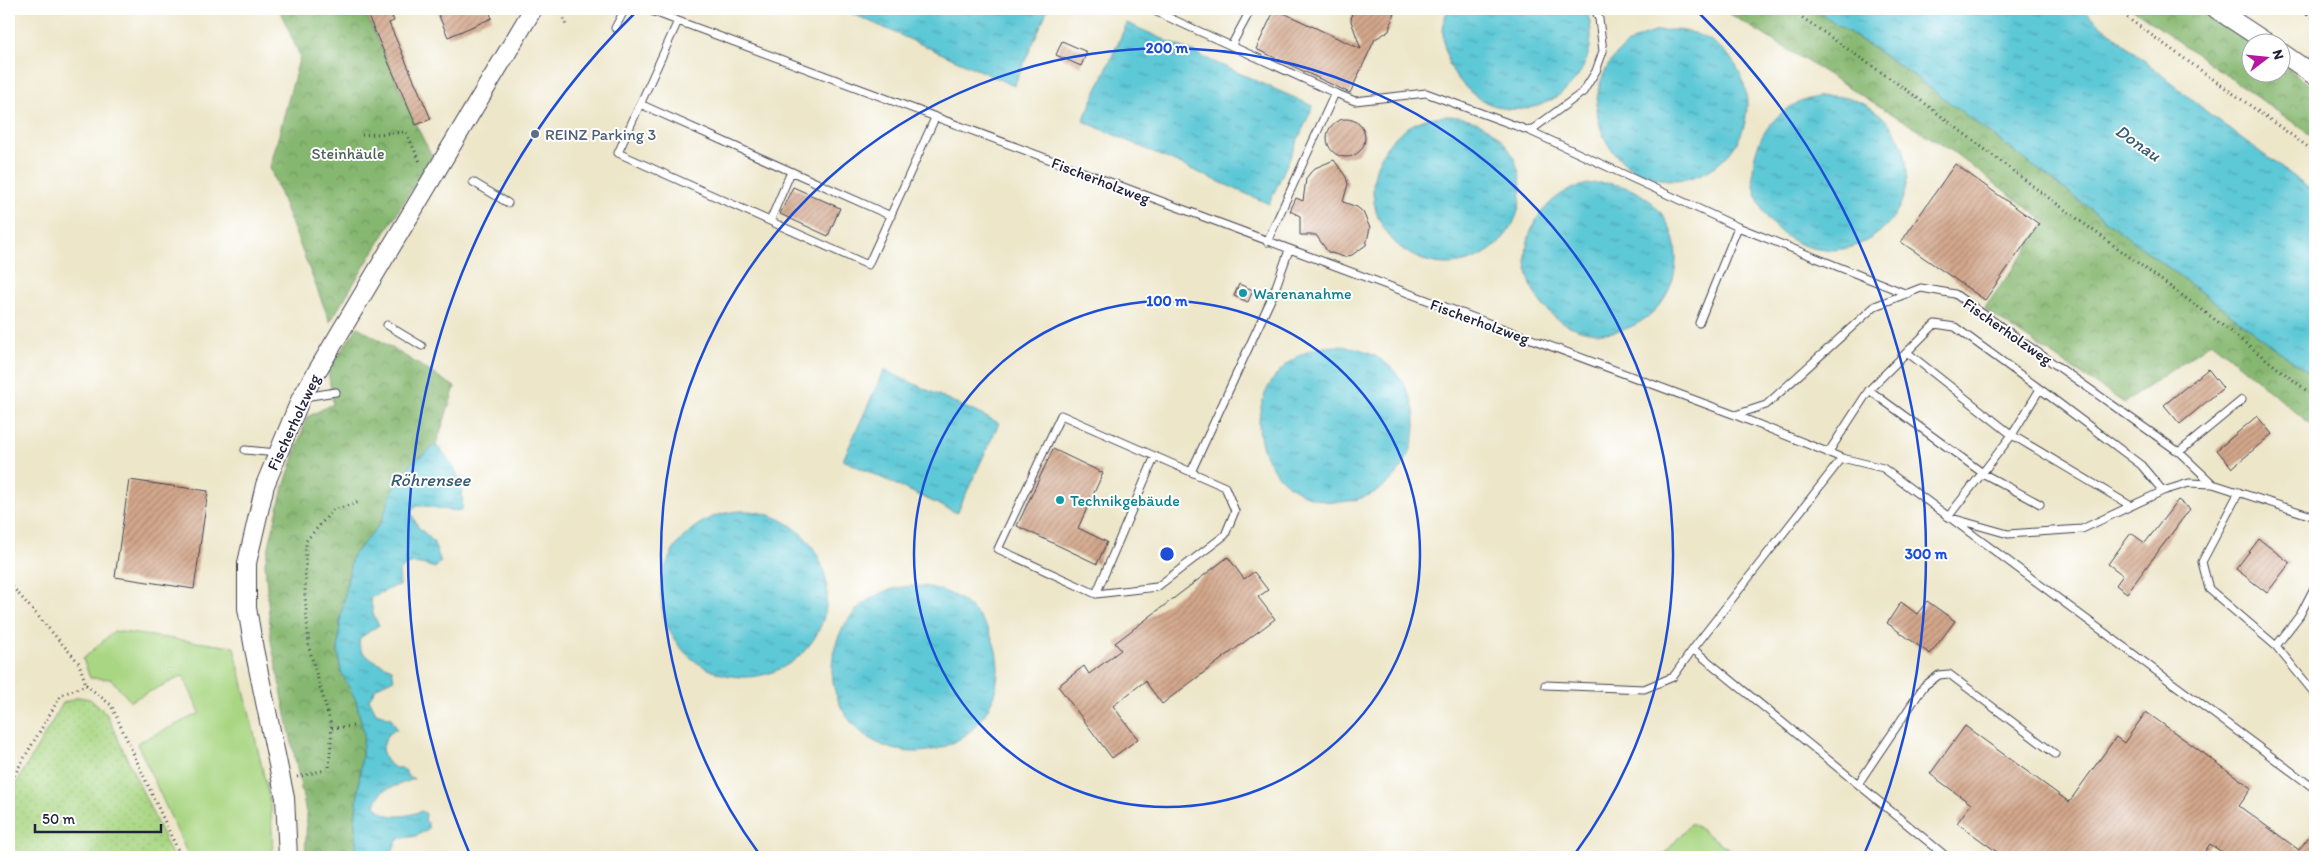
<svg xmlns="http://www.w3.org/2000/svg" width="2324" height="866" viewBox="0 0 2324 866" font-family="Itim,sans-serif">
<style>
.grass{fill:#a9d682;stroke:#667c5e}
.forest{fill:url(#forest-crowns);stroke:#546c56}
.garden{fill:url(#garden-dots);stroke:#667c5e}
.water{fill:url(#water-ripples);stroke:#407588}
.building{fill:url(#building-hatch)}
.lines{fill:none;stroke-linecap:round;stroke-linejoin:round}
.service-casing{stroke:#403f50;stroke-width:9}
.tertiary-casing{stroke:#403f50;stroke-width:20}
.path{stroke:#403f50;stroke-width:3;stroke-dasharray:1 4;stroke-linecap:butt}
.service{stroke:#fff;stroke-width:7}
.tertiary{stroke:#fff;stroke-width:18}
.rail{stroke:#22223b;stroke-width:4;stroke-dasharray:8 4;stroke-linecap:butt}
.ring{fill:none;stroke:#1d4ed8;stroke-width:2.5}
.service-dot{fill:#5c6f8a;stroke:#fff;stroke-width:2}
.culture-dot{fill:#0f9aa8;stroke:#fff;stroke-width:2}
.labels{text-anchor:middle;stroke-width:4;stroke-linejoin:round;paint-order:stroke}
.service-label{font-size:16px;fill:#4e5e75;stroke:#fff;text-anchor:start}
.park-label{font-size:16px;fill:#516154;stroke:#fff}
.street-label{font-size:16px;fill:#22223b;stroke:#fff}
.culture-label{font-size:16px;fill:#0d838f;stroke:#fff;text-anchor:start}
.water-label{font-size:18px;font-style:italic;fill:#375c71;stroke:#fff}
.centre{fill:#1d4ed8;stroke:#fff;stroke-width:2.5}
.ring-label{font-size:15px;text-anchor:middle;font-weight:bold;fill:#1d4ed8;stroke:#fff;stroke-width:4;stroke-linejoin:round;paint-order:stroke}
</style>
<defs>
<pattern id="forest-crowns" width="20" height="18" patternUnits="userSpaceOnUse" patternTransform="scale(1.25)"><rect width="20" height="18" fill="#86b770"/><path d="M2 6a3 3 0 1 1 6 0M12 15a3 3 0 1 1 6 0" fill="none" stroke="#6d945d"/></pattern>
<pattern id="garden-dots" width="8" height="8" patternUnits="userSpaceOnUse" patternTransform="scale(1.25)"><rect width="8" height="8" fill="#a9d682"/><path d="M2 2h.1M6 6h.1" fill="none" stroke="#91b771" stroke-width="1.8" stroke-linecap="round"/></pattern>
<pattern id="water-ripples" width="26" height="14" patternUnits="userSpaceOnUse" patternTransform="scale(1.25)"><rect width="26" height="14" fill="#5dc8d6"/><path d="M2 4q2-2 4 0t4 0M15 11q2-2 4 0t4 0" fill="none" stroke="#4ca2af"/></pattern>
<pattern id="building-hatch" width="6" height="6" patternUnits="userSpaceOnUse" patternTransform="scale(1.25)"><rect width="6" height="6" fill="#d3a78b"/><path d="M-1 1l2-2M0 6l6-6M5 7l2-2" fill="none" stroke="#ab8873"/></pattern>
</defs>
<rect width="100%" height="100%" fill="#fff"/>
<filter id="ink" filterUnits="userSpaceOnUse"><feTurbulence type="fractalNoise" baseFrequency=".02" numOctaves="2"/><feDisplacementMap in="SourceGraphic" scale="10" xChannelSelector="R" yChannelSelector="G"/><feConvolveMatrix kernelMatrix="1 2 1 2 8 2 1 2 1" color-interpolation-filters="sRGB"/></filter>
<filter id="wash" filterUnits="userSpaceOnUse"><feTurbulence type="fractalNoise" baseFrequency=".0096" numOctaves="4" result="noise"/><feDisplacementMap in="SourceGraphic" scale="20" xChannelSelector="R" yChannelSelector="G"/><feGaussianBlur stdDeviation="1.12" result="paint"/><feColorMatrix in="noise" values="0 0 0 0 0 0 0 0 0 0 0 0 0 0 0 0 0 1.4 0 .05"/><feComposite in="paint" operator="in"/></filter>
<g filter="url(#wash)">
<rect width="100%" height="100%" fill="#ede6c9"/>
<path class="grass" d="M114,631L234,647L271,806L273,857H189L137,743L200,713L183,676L130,701L111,679L90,678L83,659Z
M1691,823L1741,857H1662Z"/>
<path class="forest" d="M279,9H364L416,125L432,156L330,322L270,168L300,56Z
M1722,9H1814L1906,70L2315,378V428L2212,342L2124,403L1984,309L2046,222L1952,151Z
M2133,9H2204L2251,43L2252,72H2282V64L2315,89V138Z
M358,327L455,387L436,445L412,463L393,489L381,523L352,556L340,622L338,652L341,672L356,700L364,734L355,822L357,857H305L307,817L271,641L265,563L281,496L307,417L333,404L328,370Z"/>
<path class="garden" d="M78,697L90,699L106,713L173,857H9V796L63,703Z"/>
<path class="water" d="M842,9H1048L1014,86Z
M1448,9H1586C1612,77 1530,139 1473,94C1461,84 1451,72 1447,57C1442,41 1441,25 1448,9Z
M1814,9H2080L2090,16L2212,116L2315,193V378L1906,70Z
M1127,23L1313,106L1269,204L1083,121Z
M1597 105a75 75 0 1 1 150 0a75 75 0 1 1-150 0Z
M1753 173a77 77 0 1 1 154 0a77 77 0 1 1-154 0Z
M1373 190a74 74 0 1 1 148 0a74 74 0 1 1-148 0Z
M1526 258a75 75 0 1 1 150 0a75 75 0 1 1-150 0Z
M1259 424a78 78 0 1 1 156 0a78 78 0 1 1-156 0Z
M884,370L999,423L957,513L843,460Z
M436,445C455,465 465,482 462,510C446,513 432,504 416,506L411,512L418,527L433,541L441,562L435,568C421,564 410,559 399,571L400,586H395L370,598L374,617L379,625L360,638C354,655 380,663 392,669L394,679L377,687L369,699L376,713L391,718L397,729L387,735L382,750L386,761L395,768H401L406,771V775L414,779L382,791L375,804C385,822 407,816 422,811L426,814L425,820L428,823V829L416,836L398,839L393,849L392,857H357L355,822L364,734L356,700L341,672L338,652L340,622L352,556L381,523L393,489L412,463Z
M661 594a83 83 0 1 1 166 0a83 83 0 1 1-166 0Z
M832 669a83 83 0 1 1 166 0a83 83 0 1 1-166 0Z"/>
<g id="blocks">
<path class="building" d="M365,9H389L394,21L389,23L431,119L416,125Z
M436,9H488L492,18L448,37Z
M1275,9L1361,49L1351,21L1352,9H1395L1389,31L1375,39L1350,93L1256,49Z
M1062,41L1087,52L1081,66L1056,55Z
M1327 138a19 19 0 1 1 38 0a19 19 0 1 1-38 0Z
M1334,160L1346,177L1348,184L1343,202L1357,207L1363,212L1370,228L1366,245L1352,255L1344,257L1328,252L1316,235H1300V216L1290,211L1296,198L1303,201L1306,179L1310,173L1315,168Z
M1955,164L2039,224L1985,300L1901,242Z
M793,187L840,208L828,236L780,214Z
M1239,284L1253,290L1248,302L1234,296Z
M2208,369L2223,388L2180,424L2164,405Z
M2257,416L2272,434L2232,468L2217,450Z
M1053,449L1103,473L1078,528L1107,542L1097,564L1017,526Z
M129,480L208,491L194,589L115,577Z
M2178,500L2190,509L2127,593L2116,585L2123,575L2108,564L2131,533L2145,543Z
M2259,539L2290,563L2267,593L2236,569Z
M1228,557L1244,579L1254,572L1268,590L1258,597L1275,619L1162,704L1145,681L1113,706L1138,739L1112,758L1058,686L1084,666L1089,674L1121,650L1115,643Z
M1927,601L1955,621L1930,654L1887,623L1901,602L1917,614Z
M2146,712L2252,788L2239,806L2299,850L2315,828V857H2229L2210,844L2201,857H2004L1957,823L1971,804L1930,774L1965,726L2069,802L2116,737L2124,743Z"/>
</g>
</g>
<g filter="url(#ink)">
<use href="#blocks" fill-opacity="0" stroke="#403f50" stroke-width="1"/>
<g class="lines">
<g class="service-casing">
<path id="service" d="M646,9L1735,415L1842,458L1883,468L2315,789
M1150,9L1335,93L1267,242
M678,21L618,153L868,265L935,118
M615,28L625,9
M1231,46L1251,9
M1335,93L1355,101L1426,93L1530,131L1738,227L1907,294
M640,104L891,216
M1530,131L1583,92L1596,71L1603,51L1599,19L1595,9
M473,182L508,203
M770,221L791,172
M1699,323L1738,227
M387,325L422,346
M1908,353L2012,435L2131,506
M2040,389L2012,435L1948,517L2008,534L2082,529L2163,491L2189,483L2213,484L2315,517
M1869,390L1984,474L2040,504
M304,397L336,392
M1735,415L1766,405L1875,306L1921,288L1955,294L2179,452L2242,400
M245,450L277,453
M2179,452L2213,484
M1828,453L1869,390L1935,324L1955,327L2040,389L2141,465L2163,491
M1842,458L1693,649L1947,857
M1191,472L1061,415L998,549L1096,594L1157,587L1225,535L1235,511L1225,487L1191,472L1273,295L1289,250
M2239,492L2202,562L2209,589L2276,646L2315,694
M1096,594L1155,456
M2276,646L2300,615L2315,586
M1545,685L1644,689L1673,677L1693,649
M1858,784L1924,686L1939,675L1949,674L2055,754"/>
</g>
<g class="tertiary-casing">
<path id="tertiary" d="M2216,9L2266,42
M2282,53L2315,76
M288,857L285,798L254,649L247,608V563L265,485L301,398L533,9"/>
</g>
<path class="path" d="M561,9L566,26
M1790,9L1911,93L2042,193L2209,315L2315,397
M2115,9L2315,152
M362,135L406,132L421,164
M9,583L79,663L86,685
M332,728L354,726
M297,777L329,769L332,728L309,648L305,595L306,541L333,510L360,502
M9,784L61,695L86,685L111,705L181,857"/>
<use href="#service" class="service"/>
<use href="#tertiary" class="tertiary"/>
<path class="rail" d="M2302,9L2315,18"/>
</g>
</g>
<g class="ring">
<circle cx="1167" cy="554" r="253"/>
<path d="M760 855A506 506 0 1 1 1574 855"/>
<path d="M471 857A759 759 0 0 1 635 13M1699 13A759 759 0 0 1 1863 857"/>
</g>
<circle class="service-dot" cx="535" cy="134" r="5"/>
<g class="culture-dot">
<circle cx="1243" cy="293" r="5"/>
<circle cx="1060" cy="500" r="5"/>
</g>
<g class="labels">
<g class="service-label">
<text x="545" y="140">REINZ Parking 3</text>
</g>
<g class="park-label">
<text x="348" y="159">Steinhäule</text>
</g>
<g class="street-label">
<text transform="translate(1101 180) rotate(21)" y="6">Fischerholzweg</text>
<text transform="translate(1480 321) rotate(20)" y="6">Fischerholzweg</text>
<text transform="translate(2008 331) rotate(35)" y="6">Fischerholzweg</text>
<text transform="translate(293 422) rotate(-65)" y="6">Fischerholzweg</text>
</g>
<g class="culture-label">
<text x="1253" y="299">Warenanahme</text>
<text x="1070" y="506">Technikgebäude</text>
</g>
<g class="water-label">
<text transform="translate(2138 143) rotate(35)" y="6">Donau</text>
<text x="430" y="486">Röhrensee</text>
</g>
</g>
<circle cx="1167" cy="554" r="8" class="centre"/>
<g class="ring-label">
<text x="1167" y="53">200 m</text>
<text x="1167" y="306">100 m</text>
<text x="1926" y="559">300 m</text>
</g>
<rect width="2324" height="866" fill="none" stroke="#fff" stroke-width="30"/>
<g transform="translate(2266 58) rotate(74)"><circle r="24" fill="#ffffff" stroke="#a7a7b1"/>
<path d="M0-4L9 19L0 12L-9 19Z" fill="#b5179e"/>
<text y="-8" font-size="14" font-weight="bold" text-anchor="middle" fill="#22223b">N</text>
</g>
<path d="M35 824v8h126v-8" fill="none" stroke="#22223b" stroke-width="2.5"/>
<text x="42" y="824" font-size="15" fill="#22223b" stroke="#ffffff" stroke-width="4" paint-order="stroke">50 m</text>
</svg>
